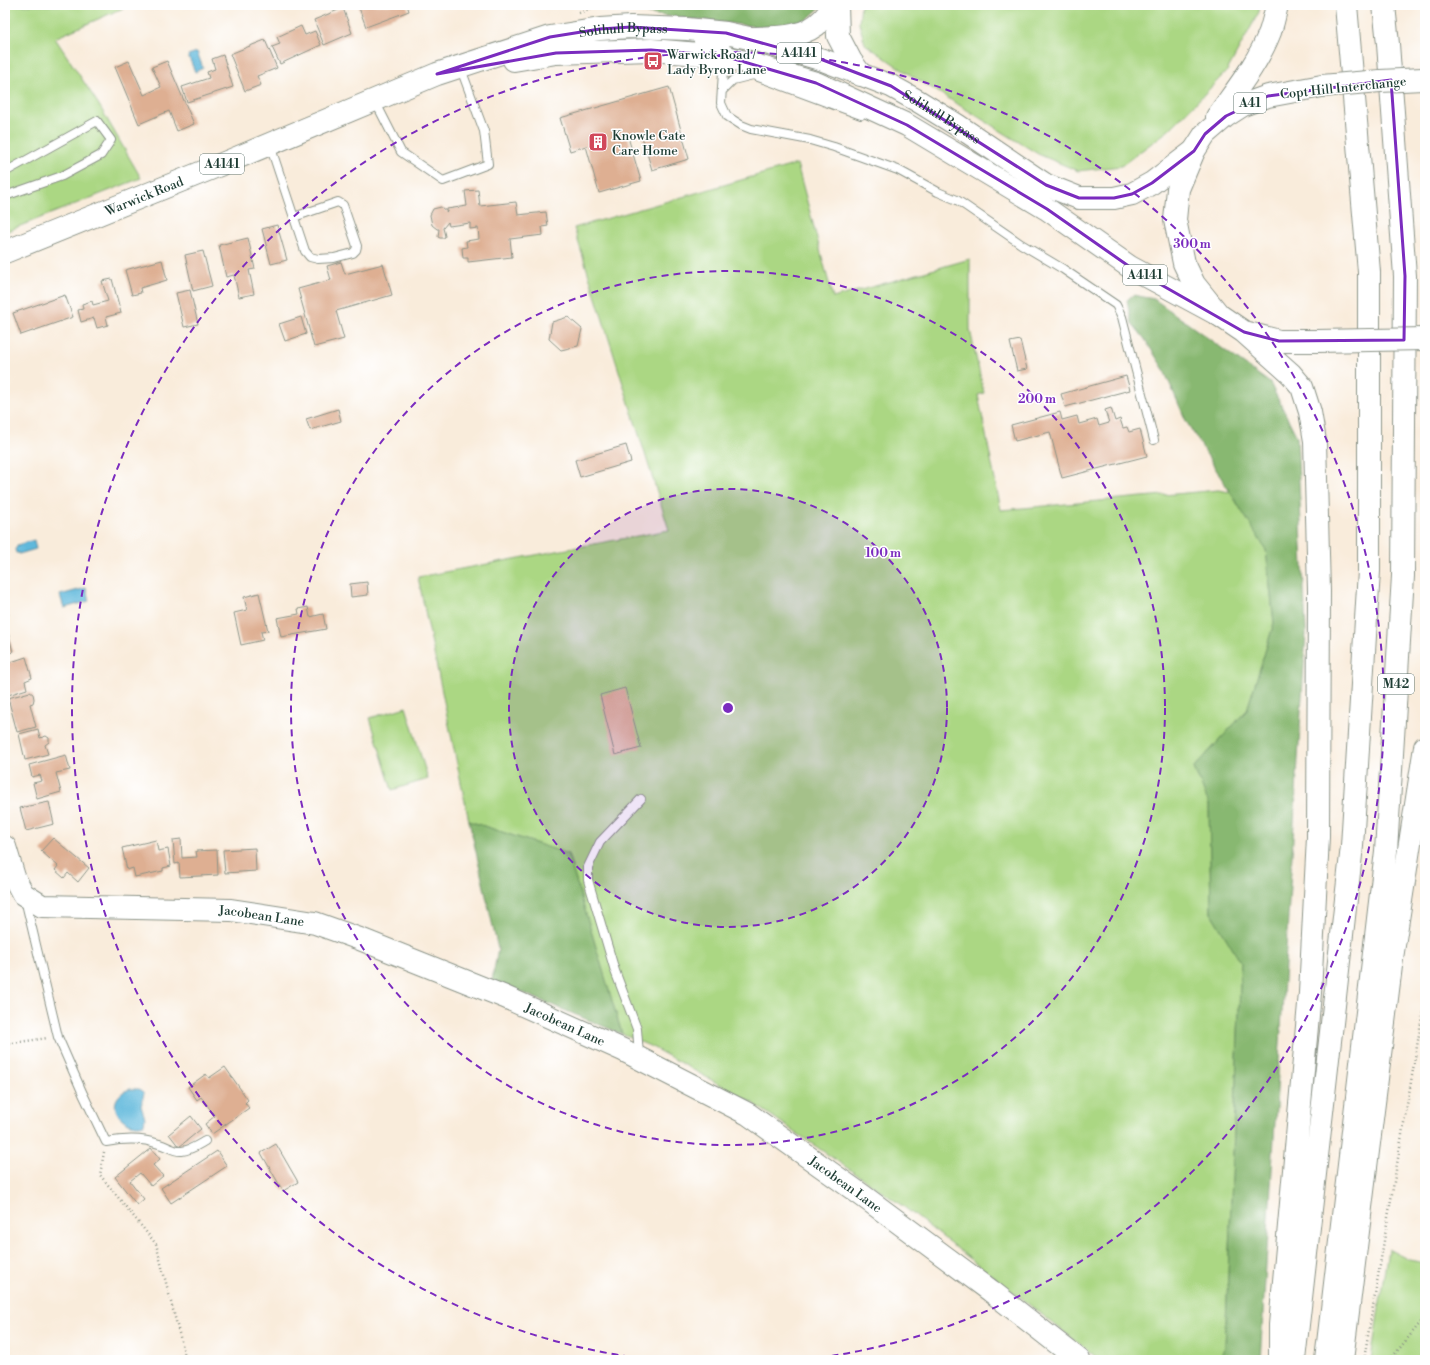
<svg xmlns="http://www.w3.org/2000/svg" width="1430" height="1365" viewBox="0 0 1430 1365" font-family="'Libre Bodoni',serif">
<style>
.green{fill:#abd783;stroke:#658a5c}
.forest{fill:#88b871;stroke:#547a52}
.water{fill:#5eb8db;stroke:#3e7a88}
.building{fill:#deaf92}
.lines{fill:none;stroke-linecap:round;stroke-linejoin:round}
.lane-casing{stroke:#8c9488;stroke-width:10}
.secondary-casing{stroke:#8c9488;stroke-width:24}
.primary-casing{stroke:#8c9488;stroke-width:24}
.highway-casing{stroke:#8c9488;stroke-width:24}
.path{stroke:#8c9488;stroke-width:2.5;stroke-dasharray:1 3;stroke-linecap:butt}
.lane{stroke:#fff;stroke-width:8}
.secondary{stroke:#fff;stroke-width:22}
.primary{stroke:#fff;stroke-width:22}
.highway{stroke:#fff;stroke-width:22}
.highway-bridge-casing{stroke:#8c9488;stroke-width:24;stroke-linecap:butt}
.highway-bridge{stroke:#fff;stroke-width:22}
.marked{fill:none;stroke:#7b2cbf;stroke-width:3;stroke-linejoin:round}
.ring{fill:none;stroke:#7b2cbf;stroke-width:2;stroke-dasharray:7 5}
.labels{text-anchor:middle;stroke-width:3;stroke-linejoin:round;paint-order:stroke}
.shield{fill:#fff;stroke:#627771;stroke-width:1}
.shield-label{font-size:12px;font-weight:bold;fill:#1f3d34}
.street-label{font-size:13px;fill:#1f3d34;stroke:#fff}
.poi-label{font-size:13px;fill:#1f3d34;stroke:#fff;text-anchor:start}
.centre{fill:#7b2cbf;stroke:#fff;stroke-width:2}
.ring-label{font-size:12px;text-anchor:middle;font-weight:bold;fill:#7b2cbf;stroke:#fff;stroke-width:3;stroke-linejoin:round;paint-order:stroke}
</style>
<rect width="100%" height="100%" fill="#fff"/>
<filter id="ink" filterUnits="userSpaceOnUse"><feTurbulence type="fractalNoise" baseFrequency=".025" numOctaves="2"/><feDisplacementMap in="SourceGraphic" scale="8" xChannelSelector="R" yChannelSelector="G"/><feConvolveMatrix kernelMatrix="1 2 1 2 8 2 1 2 1" color-interpolation-filters="sRGB"/></filter>
<filter id="wash" filterUnits="userSpaceOnUse"><feTurbulence type="fractalNoise" baseFrequency=".012" numOctaves="4" result="noise"/><feDisplacementMap in="SourceGraphic" scale="16" xChannelSelector="R" yChannelSelector="G"/><feGaussianBlur stdDeviation="0.9" result="paint"/><feColorMatrix in="noise" values="0 0 0 0 0 0 0 0 0 0 0 0 0 0 0 0 0 1.4 0 .05"/><feComposite in="paint" operator="in"/></filter>
<g filter="url(#wash)">
<rect width="100%" height="100%" fill="#f9ecdb"/>
<path class="green" d="M5,5H130L55,38L99,105L141,178L5,232Z
M861,5H1260L1259,12L1227,71L1169,130L1121,166L1078,171L1038,154L901,69L865,44L859,23Z
M797,164L833,298L970,259V330L984,393L978,395L1001,510L1218,490L1230,492L1266,549L1274,623L1247,710L1194,768L1209,804L1211,913L1241,962L1225,1347L1218,1360H1100L904,1207L753,1103L652,1047L622,1034L568,854L469,821L418,577L669,530L574,228Z
M406,707L428,779L392,790L370,718Z
M1388,1249L1409,1260L1425,1263V1360H1371Z"/>
<path class="forest" d="M645,5H823L804,22L761,27L648,14L644,7Z
M1133,295L1154,299L1270,383L1297,437L1306,633L1260,1360H1218L1225,1347L1241,963L1211,913L1209,804L1194,768L1247,710L1274,623L1266,550L1186,421L1163,368L1144,338L1131,322L1127,300Z
M469,821L568,854L622,1034L492,980L498,949Z"/>
<path class="water" d="M197,52L203,68L195,72L188,55Z
M34,540L36,549L19,554V553H16L15,549L17,547V545Z
M86,588L89,601L64,608L60,595Z
M130,1089H139L144,1093L141,1106L145,1118L144,1124C126,1130 104,1107 122,1093C124,1091 128,1090 130,1089Z"/>
<g id="blocks">
<path class="building" d="M358,5H407L409,11L366,27Z
M343,8L352,33L324,45L314,20Z
M301,26L305,35L315,31L321,45L280,64L272,47L280,44L277,37Z
M265,40L277,68L257,76L261,85L245,91L230,54Z
M223,55L233,87L187,102L182,87L209,78L207,72L215,69L212,59Z
M129,61L144,95L161,87L152,67L167,61L194,124L177,131L169,111L139,124L115,67Z
M669,87L689,159L652,170L641,133L628,137L641,181L599,193L586,146L570,151L560,118Z
M478,190L480,206L516,202L518,215L546,212L548,226L542,227L543,235L510,239L512,257L468,262V258H463L462,248L467,247L466,241L479,239L478,228L470,229V223L449,226L448,222L443,228L445,236L444,238H440L438,237L439,229H437L432,225L430,215L433,209L441,207L447,212V209L467,206L465,191Z
M277,225L287,260L271,264L262,229Z
M248,238L255,269L249,270L254,294L239,297L234,275L226,277L219,245Z
M203,251L212,286L193,291L185,255Z
M162,260L167,280L140,288L141,293L132,295L125,270Z
M341,262L345,274L383,264L392,295L336,311L344,339L314,347L298,289L331,280L327,266Z
M112,279L121,313L106,317L108,325L97,328L94,318L81,322L78,310L83,309L82,304L92,301L93,305L108,301L102,281Z
M190,290L198,324L184,327L176,293Z
M65,295L73,317L21,335L13,313Z
M301,317L306,334L285,341L279,324Z
M568,317L582,329L578,346L561,350L549,339L552,322Z
M1020,340L1027,369L1017,371L1010,342Z
M1126,376L1130,390L1065,407L1061,394Z
M1111,408L1115,421L1120,419L1123,428L1127,427L1129,432L1140,429L1147,456L1062,478L1050,432L1015,441L1011,425L1060,412L1062,420L1077,416L1079,424L1097,419L1099,426L1109,423L1105,410Z
M338,409L341,421L310,430L306,419Z
M626,445L631,462L580,477L575,460Z
M367,582L368,595L351,597L350,584Z
M259,593L268,631L261,632L263,640L241,645L234,613L247,610L244,597Z
M5,603L9,615L5,616Z
M308,607L310,617L323,614L326,629L281,637L277,618L299,614L298,609Z
M5,620L13,652L5,654Z
M26,657L32,678L25,681L27,689L5,696V664Z
M625,688L641,748L615,755L600,695Z
M30,692L33,694L34,699L33,703L30,704L36,727L17,732L8,698Z
M38,729L40,738L46,736L49,738V742L45,745L48,754L25,760L19,734Z
M66,755L70,770L56,773L61,792L37,799L33,783L42,781L40,775L32,777L29,765Z
M49,802L54,824L26,831L20,808Z
M53,838L89,868L78,882L68,873L64,878L55,870L58,866L41,851Z
M181,839L182,858L197,857L196,851L217,850L218,875L180,877L179,863L175,864L173,840Z
M156,840L158,851L168,849L171,866L163,868V871L135,877L133,868L127,870L122,848Z
M255,848L256,871L225,873L223,850Z
M225,1067L248,1100L245,1103L249,1108L212,1134L205,1124L215,1116L201,1097L197,1100L188,1087L206,1074L209,1078Z
M191,1116L201,1129L179,1147L169,1134Z
M276,1144L298,1182L283,1191L261,1153Z
M151,1148L160,1159L153,1165L163,1176L151,1186L140,1173L130,1181L144,1199L137,1205L115,1177Z
M217,1151L227,1166L171,1203L161,1188Z"/>
</g>
</g>
<g filter="url(#ink)">
<use href="#blocks" fill-opacity="0" stroke="#8c9488" stroke-width="1"/>
<g class="lines">
<g class="lane-casing">
<path id="lane" d="M698,41L722,44L726,43
M722,44L724,56L721,103L727,116L741,125L751,129L810,140L834,147L898,170L938,192L957,200L1021,244L1063,269L1116,305L1122,317L1154,440
M722,91L733,80L753,75L861,115
M375,101L401,152L443,181L488,164L484,131L461,69
M270,145L305,251L310,257L318,259L334,258L353,253L356,250L357,246L343,205L338,202L294,217
M5,172L97,121L111,140L101,155L62,176L5,196
M25,899L58,1037L83,1094L106,1142C122,1139 143,1138 159,1144C168,1146 173,1152 182,1151C191,1150 198,1145 205,1141
M639,1055L637,1029L615,971L588,880V867L600,842L641,799"/>
</g>
<g class="secondary-casing">
<g id="secondary">
<path d="M837,5L838,36L851,61L861,75"/>
<path d="M752,38C776,37 804,39 822,20C827,16 830,10 833,5"/>
<path id="s1" d="M5,847L14,877L23,894L42,906L231,910L315,923L360,939L505,997L623,1050L748,1114L863,1196L991,1291L1079,1360"/>
</g>
</g>
<g class="primary-casing">
<g id="primary">
<path d="M514,60L556,53L651,50L724,56L816,83L907,125L1047,209L1130,267L1219,315"/>
<path id="s2" d="M5,252L210,169L437,74L550,37L600,29L631,27L687,29L726,33L749,38L823,60L891,86L918,101L957,125L1046,185L1079,198H1114L1132,194L1152,183L1194,151"/>
</g>
</g>
<g class="highway-casing">
<path id="highway" d="M1217,117C1236,90 1258,63 1270,32C1273,23 1275,14 1277,5
M1244,332L1291,374L1302,387L1310,412L1315,441L1319,591L1318,837L1310,993L1280,1325V1360
M1317,341H1279L1244,332L1219,315L1194,284L1184,263L1175,220L1178,189L1194,151L1205,134L1226,116L1243,105L1268,96L1322,86
M1294,1360L1352,846L1369,571V272L1346,5
M1326,1360L1386,851L1403,576L1405,276L1388,44L1384,5
M1342,1360L1392,958L1425,747"/>
</g>
<path class="path" d="M579,13L599,5
M5,1044L48,1038
M104,1152L100,1175L156,1244L186,1360
M1365,1360V1353L1425,999
M1390,1360L1425,1317"/>
<use href="#lane" class="lane"/>
<use href="#secondary" class="secondary"/>
<use href="#primary" class="primary"/>
<use href="#highway" class="highway"/>
<g class="highway-bridge-casing">
<path id="highway-bridge" d="M1322,86L1380,81L1423,79
M1317,341L1425,339"/>
</g>
<use href="#highway-bridge" class="highway-bridge"/>
</g>
</g>
<path class="marked" d="M631,27L726,33L823,60L891,86L1046,185L1079,198H1114L1132,194L1152,183L1194,151L1205,134L1226,116L1268,96L1391,80L1405,276L1404,340L1279,341L1244,332L1130,267L1047,209L907,125L816,83L724,56L651,50L556,53L437,74L550,37L600,29Z"/>
<circle cx="728" cy="708" r="219" fill="#7b2cbf" fill-opacity=".12"/>
<g class="ring">
<circle cx="728" cy="708" r="219"/>
<circle cx="728" cy="708" r="437"/>
<path d="M654 1360A656 656 0 1 1 802 1360"/>
</g>
<defs>
<g id="bus-square" transform="scale(1)"><rect x="-9" y="-9" width="18" height="18" rx="4" fill="#d1495b" stroke="#fff"/><path d="M-5-6H5V4H4V6H2V4H-2V6H-4V4H-5ZM-3.5-4V0h7V-4ZM-3.5 1.2v1.5H-2V1.2ZM2 1.2v1.5H3.5V1.2Z" fill="#fff"/></g>
<g id="building-square" transform="scale(1)"><rect x="-9" y="-9" width="18" height="18" rx="4" fill="#d1495b" stroke="#fff"/><path d="M-4-6H4V6H1V3H-1V6H-4ZM-2.5-4.3h1.7v1.8h-1.7ZM.8-4.3h1.7v1.8H.8ZM-2.5-1h1.7V.8h-1.7ZM.8-1h1.7V.8H.8Z" fill="#fff"/></g>
</defs>
<g fill-rule="evenodd">
<use href="#bus-square" x="653" y="61"/>
<use href="#building-square" x="598" y="142"/>
</g>
<g class="labels">
<g class="shield">
<rect x="777" y="43" width="44" height="20" rx="3"/>
<rect x="1234" y="93" width="32" height="20" rx="3"/>
<rect x="200" y="154" width="44" height="20" rx="3"/>
<rect x="1123" y="265" width="44" height="20" rx="3"/>
<rect x="1378" y="674" width="36" height="20" rx="3"/>
</g>
<g class="shield-label">
<text x="799" y="57">A4141</text>
<text x="1250" y="107">A41</text>
<text x="222" y="168">A4141</text>
<text x="1145" y="279">A4141</text>
<text x="1396" y="688">M42</text>
</g>
<g class="street-label">
<text dy="5" stroke="none"><textPath href="#s2" startOffset="660">Solihull Bypass</textPath></text>
<text transform="translate(1343 87) rotate(-6)" y="5">Copt Hill Interchange</text>
<text dy="5" stroke="none"><textPath href="#s2" startOffset="996">Solihull Bypass</textPath></text>
<text dy="5" stroke="none"><textPath href="#s2" startOffset="150">Warwick Road</textPath></text>
<text dy="5" stroke="none"><textPath href="#s1" startOffset="293">Jacobean Lane</textPath></text>
<text dy="5" stroke="none"><textPath href="#s1" startOffset="617">Jacobean Lane</textPath></text>
<text dy="5" stroke="none"><textPath href="#s1" startOffset="941">Jacobean Lane</textPath></text>
</g>
<g class="poi-label">
<text x="667" y="59">Warwick Road /<tspan x="667" dy="15">Lady Byron Lane</tspan></text>
<text x="612" y="140">Knowle Gate<tspan x="612" dy="15">Care Home</tspan></text>
</g>
</g>
<circle cx="728" cy="708" r="6" class="centre"/>
<g class="ring-label">
<text x="1192" y="248">300 m</text>
<text x="1037" y="403">200 m</text>
<text x="883" y="557">100 m</text>
</g>
<rect width="1430" height="1365" fill="none" stroke="#fff" stroke-width="20"/>
</svg>
